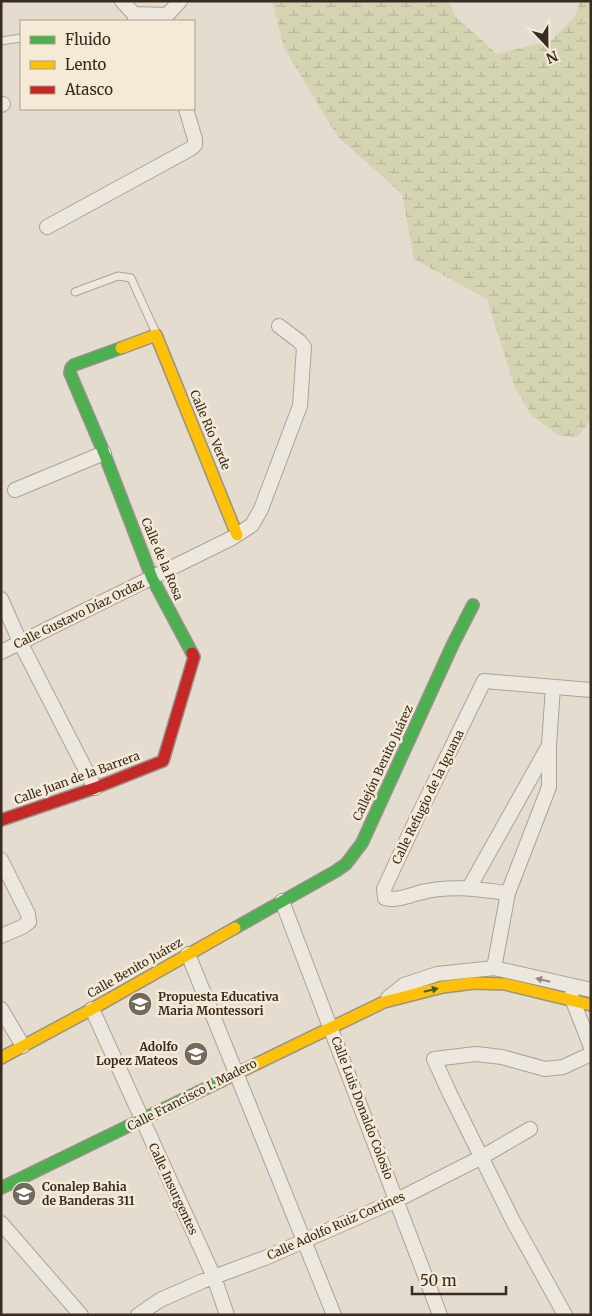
<svg xmlns="http://www.w3.org/2000/svg" width="592" height="1316" viewBox="0 0 592 1316" font-family="Merriweather,serif">
<style>
.wetland{fill:url(#wetland-marsh)}
.lines{fill:none;stroke-linecap:round;stroke-linejoin:round}
.lane-casing{stroke:#aaa297;stroke-width:9}
.street-casing{stroke:#aaa297;stroke-width:16}
.fast-casing{stroke:#999288;stroke-width:14}
.slow-casing{stroke:#999288;stroke-width:14}
.jam-casing{stroke:#999288;stroke-width:14}
.lane{stroke:#ece8e0;stroke-width:7}
.street{stroke:#ece8e0;stroke-width:14}
.fast{stroke:#4caf50;stroke-width:11}
.slow{stroke:#ffc107;stroke-width:11}
.jam{stroke:#c62828;stroke-width:11}
.oneway{fill:#928a80}
.oneway2{fill:#3f5930}
.labels{text-anchor:middle;stroke-width:5;stroke-linejoin:round;paint-order:stroke}
.street-label{font-size:12px;fill:#382b1f;stroke:#f5ead5}
.poi-label{font-size:12px;font-weight:bold;fill:#382b1f;stroke:#f5ead5;text-anchor:start}
</style>
<defs>
<pattern id="wetland-marsh" width="20" height="14" patternUnits="userSpaceOnUse" patternTransform="scale(1.25)"><rect width="20" height="14" fill="#d4d3b2"/><path d="M1 5h8M5 5V1M11 12h8M15 12V8" fill="none" stroke="#b7b599"/></pattern>
</defs>
<rect width="100%" height="100%" fill="#e4ddcf"/>
<path class="wetland" d="M272,1H449L456,17L497,54L552,40L575,16L580,1H591V420L577,437L560,436L532,416L514,386L487,299L414,259L402,194L338,137L284,48Z"/>
<g class="lines">
<g class="lane-casing">
<path id="lane" d="M1,41L21,38
M75,292L118,276L131,278L156,333"/>
</g>
<g class="street-casing">
<path id="street" d="M122,1L134,14L136,21
M134,14L167,15L180,1
M1,105L3,104
M47,227L190,149L195,145V139L186,109
M15,490L104,453
M1,599L21,644L95,788
M1,652L232,538L252,525L261,509L295,419L300,406L304,347L299,341L279,326
M1,860L28,914L29,922L22,927L1,936
M469,888L548,747
M508,893C481,890 453,885 427,891C414,893 398,902 385,898L384,889L417,818L484,681L591,690
M282,901L440,1315
M188,954L334,1315
M494,968L508,893L549,787V745L553,687
M571,996L591,1047
M388,998L404,985L437,974L494,968L591,990
M1,1009L23,1046
M92,1009L214,1277L227,1315
M1,1223L81,1315
M138,1315L160,1300L203,1281L265,1258L397,1200L482,1157L530,1129
M565,1315L513,1221L450,1094L434,1059L476,1054L502,1057L545,1069L563,1067L591,1054"/>
</g>
<g class="fast-casing">
<path id="fast" d="M121,348L74,365L71,368L70,373L104,453L152,578L192,653
M235,928L336,871L346,864L362,843L453,644L473,605
M1,1188L221,1081"/>
</g>
<g class="slow-casing">
<path id="slow" d="M121,348L156,335L237,535
M1,1058L92,1009L235,928
M221,1081L384,1002L443,987L474,983L505,984L591,1005"/>
</g>
<g class="jam-casing">
<path id="jam" d="M1,820L95,788L163,761L194,657L192,653"/>
</g>
<use href="#lane" class="lane"/>
<use href="#street" class="street"/>
<use href="#fast" class="fast"/>
<use href="#slow" class="slow"/>
<use href="#jam" class="jam"/>
</g>
<defs><path id="oneway-solid" d="M-6-.8H1V-3.2L6.5 0L1 3.2V.8H-6Z" transform="scale(1.25)"/></defs>
<use class="oneway" href="#oneway-solid" transform="translate(543 980) rotate(-167)"/>
<use class="oneway2" href="#oneway-solid" transform="translate(431 990) rotate(-13)"/>
<defs>
<g id="school-disc" transform="scale(1.25)"><circle r="9.5" fill="#74695d" stroke="#f5ead5"/><path d="M0-5L7-2L0 1L-7-2ZM-4 1L0 2.5L4 1V4Q0 6-4 4Z" fill="#fff"/></g>
<g id="university-disc" transform="scale(1.25)"><circle r="9.5" fill="#74695d" stroke="#f5ead5"/><path d="M0-5L7-2L0 1L-7-2ZM-4 1L0 2.5L4 1V4Q0 6-4 4Z" fill="#fff"/></g>
</defs>
<g fill-rule="evenodd">
<use href="#school-disc" x="140" y="1004"/>
<use href="#school-disc" x="196" y="1054"/>
<use href="#university-disc" x="24" y="1194"/>
</g>
<g class="labels">
<g class="street-label">
<text transform="translate(210 430) rotate(67)" y="4">Calle Río Verde</text>
<text transform="translate(162 559) rotate(67)" y="4">Calle de la Rosa</text>
<text transform="translate(79 614) rotate(-26)" y="4">Calle Gustavo Díaz Ordaz</text>
<text transform="translate(383 763) rotate(-65)" y="4">Callejón Benito Juárez</text>
<text transform="translate(77 778) rotate(-20)" y="4">Calle Juan de la Barrera</text>
<text transform="translate(428 797) rotate(-64)" y="4">Calle Refugio de la Iguana</text>
<text transform="translate(135 968) rotate(-30)" y="4">Calle Benito Juárez</text>
<text transform="translate(192 1095) rotate(-27)" y="4">Calle Francisco I. Madero</text>
<text transform="translate(362 1108) rotate(69)" y="4">Calle Luis Donaldo Colosio</text>
<text transform="translate(173 1189) rotate(65)" y="4">Calle Insurgentes</text>
<text transform="translate(336 1226) rotate(-24)" y="4">Calle Adolfo Ruiz Cortines</text>
</g>
<g class="poi-label">
<text x="158" y="1001">Propuesta Educativa<tspan x="158" dy="14">Maria Montessori</tspan></text>
<text x="178" y="1051" text-anchor="end">Adolfo<tspan x="178" dy="14">Lopez Mateos</tspan></text>
<text x="42" y="1191">Conalep Bahia<tspan x="42" dy="14">de Banderas 311</tspan></text>
</g>
</g>
<rect width="592" height="1316" fill="none" stroke="#382b1f" stroke-width="5"/>
<rect x="20" y="20" width="175" height="90" fill="#f5ead5" stroke="#a99e8c"/>
<rect x="30" y="36" width="25" height="8" fill="#4caf50" stroke="#a99e8c"/>
<text x="65" y="45" font-size="15" fill="#382b1f">Fluido</text>
<rect x="30" y="61" width="25" height="8" fill="#ffc107" stroke="#a99e8c"/>
<text x="65" y="70" font-size="15" fill="#382b1f">Lento</text>
<rect x="30" y="86" width="25" height="8" fill="#c62828" stroke="#a99e8c"/>
<text x="65" y="95" font-size="15" fill="#382b1f">Atasco</text>
<g transform="translate(547 45) rotate(158)" stroke="#f5ead5" stroke-width="4" paint-order="stroke">
<path d="M0-4L9 19L0 12L-9 19Z" fill="#382b1f"/>
<text y="-8" font-size="14" font-weight="bold" text-anchor="middle" fill="#382b1f">N</text>
</g>
<path d="M412 1286v8h94v-8" fill="none" stroke="#382b1f" stroke-width="2.5"/>
<text x="420" y="1286" font-size="15" fill="#382b1f" stroke="#f5ead5" stroke-width="4" paint-order="stroke">50 m</text>
</svg>
